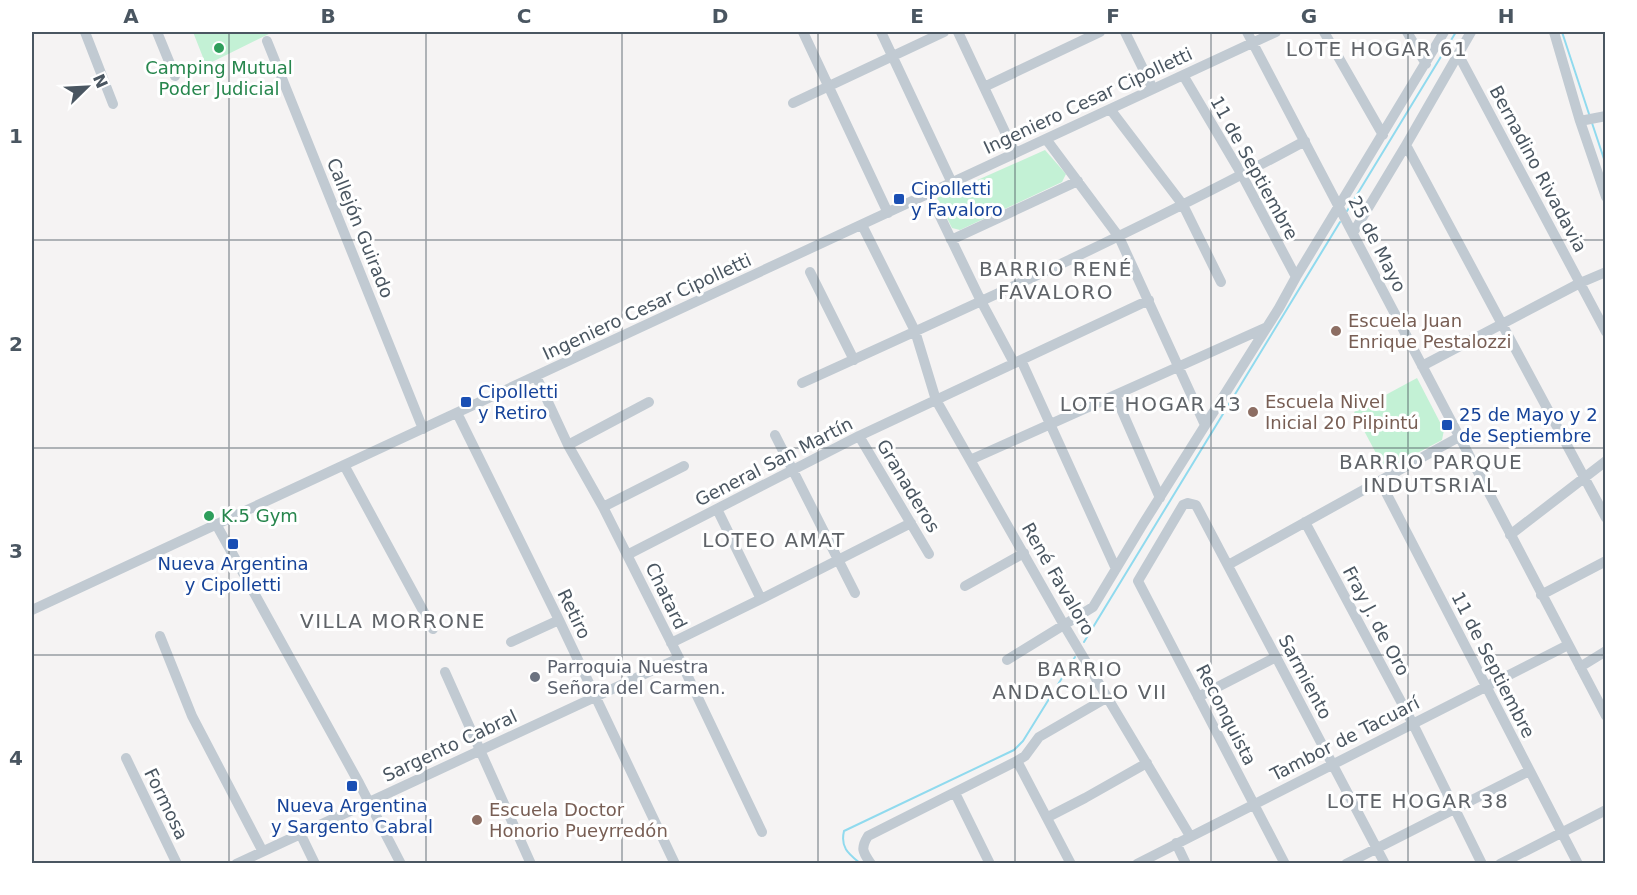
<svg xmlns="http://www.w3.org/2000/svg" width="1637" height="895" viewBox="0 0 1637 895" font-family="'DejaVu Sans',sans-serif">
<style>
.green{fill:#c3f1d5}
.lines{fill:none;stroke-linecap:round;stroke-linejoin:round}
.stream{stroke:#90daee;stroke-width:2}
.minor{stroke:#c1cad2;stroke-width:10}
.grid{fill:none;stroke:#4a5661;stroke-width:1.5;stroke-opacity:0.55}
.leisure-dot{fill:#2e9e5b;stroke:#fff;stroke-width:2}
.transit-dot{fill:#1a4fb4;stroke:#fff;stroke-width:2}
.education-dot{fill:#8d6e63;stroke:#fff;stroke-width:2}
.worship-dot{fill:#6b7280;stroke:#fff;stroke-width:2}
.labels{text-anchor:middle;stroke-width:6;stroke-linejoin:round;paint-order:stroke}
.leisure-label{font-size:18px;fill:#27864d;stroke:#fff}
.street-label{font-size:18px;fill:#4a5661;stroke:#fff}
.transit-label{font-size:18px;fill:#164399;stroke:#fff;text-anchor:start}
.education-label{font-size:18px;fill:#785e54;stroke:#fff;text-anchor:start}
.worship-label{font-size:18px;fill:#5b616d;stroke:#fff;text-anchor:start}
.neighbourhood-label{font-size:20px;letter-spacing:1.5px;fill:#5f6368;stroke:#fff}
.neatline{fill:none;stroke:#4a5661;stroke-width:2}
.grid-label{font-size:20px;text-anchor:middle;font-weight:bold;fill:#4a5661}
</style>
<rect width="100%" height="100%" fill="#f5f3f3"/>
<path class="green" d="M193,32H273L206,65Z
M1045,150L1066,174L1062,182L960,230L952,228L937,198Z
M1417,378L1444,430L1442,440L1385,470L1354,412Z"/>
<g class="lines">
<path class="stream" d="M1562,32L1589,114
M1592,123L1606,165
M1347,211L1456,32
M1084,642L1340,222
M861,864C849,854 840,848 844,831L1014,750L1023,741L1075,657"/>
<path class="minor" d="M85,32L113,104
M157,32L175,76
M803,32L888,213
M881,32L952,183
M958,32L1015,153
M1125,32L1153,89
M1247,32L1606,716
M1324,32L1383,135
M1407,32L1426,64
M1554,32L1580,121L1606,197
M267,41L423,429
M1458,54L1606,332
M1183,75L1242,175L1296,277
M984,87L1100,32
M793,103L944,32
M1110,109L1183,205L1221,282
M1580,121L1606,116
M1046,139L1119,237L1205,425
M1406,145L1606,518
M938,212L981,301L1014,363
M862,225L915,331L936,400L1064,625L1190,836
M1353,233L1406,145L1471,32
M951,240L1078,181
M810,272L854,360
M1021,360L1116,569
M1422,366L1580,283L1606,272
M536,376L568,445L603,507L679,658L762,832
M802,383C971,306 1141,230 1305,141
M1115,395L1160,498
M457,413L559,620L675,864
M775,435L855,593
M859,436L929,554
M568,445L649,402
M970,460L1267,327
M344,465L433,629
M1380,481L1578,864
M603,507L684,466
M717,509L761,599
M1305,522L1413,724L1482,864
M216,524L359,783L401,864
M1510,535L1606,461
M627,555L859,436L1149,300
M1228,565L1459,437
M965,586L1024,553
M1541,595L1606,561
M32,610L1276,32
M160,636L192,716L262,850
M511,642L559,620
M671,643L761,599L911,523
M1007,660L1093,607L1143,524L1279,308L1296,277L1444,32
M1580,667L1606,651
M445,672L531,864
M1198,697L1276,657
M126,758L177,864
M1017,761L1071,864
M955,793L990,864
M1048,817L1085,798L1147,763
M300,833L315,864
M1176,843L1186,864
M236,864L679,658
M871,864C863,852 860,849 868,836L1017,761L1025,756L1039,737L1108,697
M1137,864L1568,645
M1285,864L1138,581L1183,505L1188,503L1196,505L1385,864
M1346,864L1529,771
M1500,864L1606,810"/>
</g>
<path class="grid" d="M229,32V864M426,32V864M622,32V864M818,32V864M1015,32V864M1211,32V864M1408,32V864M32,240H1606M32,448H1606M32,655H1606"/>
<g class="leisure-dot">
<circle cx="219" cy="48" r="6"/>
<circle cx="209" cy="516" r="6"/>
</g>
<g class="transit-dot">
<rect x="893" y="193" width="12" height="12" rx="3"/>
<rect x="460" y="396" width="12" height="12" rx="3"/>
<rect x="1441" y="419" width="12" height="12" rx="3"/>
<rect x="227" y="538" width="12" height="12" rx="3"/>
<rect x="346" y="780" width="12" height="12" rx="3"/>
</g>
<g class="education-dot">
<circle cx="1336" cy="331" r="6"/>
<circle cx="1253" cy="412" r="6"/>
<circle cx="477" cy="820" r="6"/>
</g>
<circle class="worship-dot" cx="535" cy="677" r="6"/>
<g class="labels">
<g class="leisure-label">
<text x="219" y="74">Camping Mutual<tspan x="219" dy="21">Poder Judicial</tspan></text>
<text x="221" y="522" text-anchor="start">K.5 Gym</text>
</g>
<g class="street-label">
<text transform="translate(1088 101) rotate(-25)" y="6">Ingeniero Cesar Cipolletti</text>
<text transform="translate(1254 168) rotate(61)" y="6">11 de Septiembre</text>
<text transform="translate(1538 169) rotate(62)" y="6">Bernadino Rivadavia</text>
<text transform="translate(360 228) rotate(68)" y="6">Callejón Guirado</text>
<text transform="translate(1377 244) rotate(63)" y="6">25 de Mayo</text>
<text transform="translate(647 307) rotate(-25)" y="6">Ingeniero Cesar Cipolletti</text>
<text transform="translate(774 462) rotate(-27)" y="6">General San Martín</text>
<text transform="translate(908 486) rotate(59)" y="6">Granaderos</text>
<text transform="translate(1058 579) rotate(60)" y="6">René Favaloro</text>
<text transform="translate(666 596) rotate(64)" y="6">Chatard</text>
<text transform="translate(574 614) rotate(64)" y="6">Retiro</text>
<text transform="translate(1376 621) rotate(62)" y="6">Fray J. de Oro</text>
<text transform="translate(1493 665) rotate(63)" y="6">11 de Septiembre</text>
<text transform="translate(1305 677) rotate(62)" y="6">Sarmiento</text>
<text transform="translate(1226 715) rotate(63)" y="6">Reconquista</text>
<text transform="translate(1345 739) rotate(-27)" y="6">Tambor de Tacuarí</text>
<text transform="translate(450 746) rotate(-25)" y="6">Sargento Cabral</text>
<text transform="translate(166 804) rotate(64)" y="6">Formosa</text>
</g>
<g class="transit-label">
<text x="911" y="195">Cipolletti<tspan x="911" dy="21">y Favaloro</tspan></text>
<text x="478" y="398">Cipolletti<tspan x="478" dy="21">y Retiro</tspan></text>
<text x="1459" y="421">25 de Mayo y 2<tspan x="1459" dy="21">de Septiembre</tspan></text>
<text x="233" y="570" text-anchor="middle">Nueva Argentina<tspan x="233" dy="21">y Cipolletti</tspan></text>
<text x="352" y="812" text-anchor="middle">Nueva Argentina<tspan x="352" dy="21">y Sargento Cabral</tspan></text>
</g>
<g class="education-label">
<text x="1348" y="327">Escuela Juan<tspan x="1348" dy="21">Enrique Pestalozzi</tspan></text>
<text x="1265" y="408">Escuela Nivel<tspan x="1265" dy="21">Inicial 20 Pilpintú</tspan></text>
<text x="489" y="816">Escuela Doctor<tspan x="489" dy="21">Honorio Pueyrredón</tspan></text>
</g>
<g class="worship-label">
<text x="547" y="673">Parroquia Nuestra<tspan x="547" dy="21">Señora del Carmen.</tspan></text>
</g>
<g class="neighbourhood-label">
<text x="1377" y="56">LOTE HOGAR 61</text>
<text x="1056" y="276">BARRIO RENÉ<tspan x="1056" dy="23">FAVALORO</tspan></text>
<text x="1151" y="411">LOTE HOGAR 43</text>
<text x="1431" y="469">BARRIO PARQUE<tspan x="1431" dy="23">INDUTSRIAL</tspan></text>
<text x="774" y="547">LOTEO AMAT</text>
<text x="393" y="628">VILLA MORRONE</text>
<text x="1080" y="676">BARRIO<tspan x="1080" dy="23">ANDACOLLO VII</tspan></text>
<text x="1418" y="808">LOTE HOGAR 38</text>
</g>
</g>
<rect width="1637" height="895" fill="none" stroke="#ffffff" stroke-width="66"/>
<g transform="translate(87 87) rotate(66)" stroke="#ffffff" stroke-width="4.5" paint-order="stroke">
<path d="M0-4.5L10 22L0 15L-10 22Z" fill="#4a5661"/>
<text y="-9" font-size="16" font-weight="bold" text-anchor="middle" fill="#4a5661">N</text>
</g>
<rect x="33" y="33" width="1571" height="829" class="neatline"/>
<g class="grid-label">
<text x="131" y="23">A</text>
<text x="328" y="23">B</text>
<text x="524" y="23">C</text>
<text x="720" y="23">D</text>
<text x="917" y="23">E</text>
<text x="1113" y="23">F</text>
<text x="1309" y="23">G</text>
<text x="1506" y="23">H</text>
<text x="16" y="143">1</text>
<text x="16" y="351">2</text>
<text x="16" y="558">3</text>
<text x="16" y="765">4</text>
</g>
</svg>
